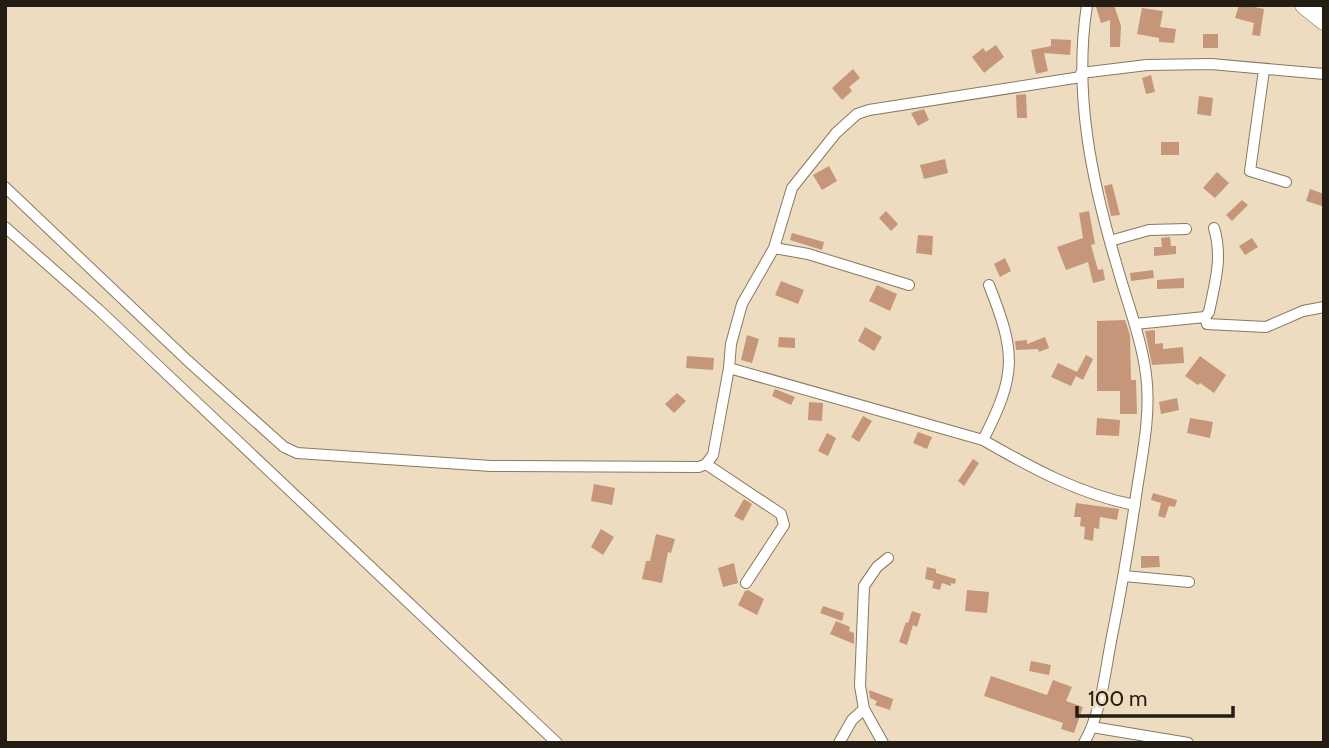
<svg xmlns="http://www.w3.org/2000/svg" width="1329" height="748" viewBox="0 0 1329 748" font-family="Cabin,sans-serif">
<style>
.building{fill:#c5967a}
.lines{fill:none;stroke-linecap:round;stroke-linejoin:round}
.street-casing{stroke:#88795f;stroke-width:12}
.primary-casing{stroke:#88795f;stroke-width:19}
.street{stroke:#fff;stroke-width:10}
.primary{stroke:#fff;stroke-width:18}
</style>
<rect width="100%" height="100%" fill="#eddcc0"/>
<path class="building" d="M1100,5H1114L1121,26L1120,47H1110V20L1101,23L1096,7Z
M1239,5H1254V7L1264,9L1260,36L1252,35L1254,23L1235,18Z
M1142,8L1163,11L1160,27L1176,29L1174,43L1159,42V38L1137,34Z
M1203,34H1218V48H1203Z
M1051,39L1071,40L1070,55L1044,53L1048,71L1036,74L1031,50L1051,46Z
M996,45L1004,57L984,73L972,57L983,48L986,52Z
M853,69L860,78L849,87L852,91L842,100L832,88Z
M1151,75L1155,92L1146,94L1142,78Z
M1026,94L1027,118H1017L1016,95Z
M1199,96L1213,98L1211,116L1197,114Z
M924,109L929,120L918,126L911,113Z
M1161,142H1179V155H1161Z
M945,159L948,173L924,179L920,165Z
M829,166L837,181L822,190L813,175Z
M1217,172L1229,183L1215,198L1203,188Z
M1112,184L1120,215L1111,216L1104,186Z
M1310,189L1324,194L1322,206L1306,201Z
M1242,200L1248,205L1232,221L1226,215Z
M886,211L898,224L891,231L879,218Z
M1089,211L1095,244L1091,245L1098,270L1103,269L1105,280L1093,283L1088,262L1066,270L1057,247L1083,238L1079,213Z
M792,233L824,242L822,250L790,240Z
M918,235L933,236L932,255L916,253Z
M1170,237L1171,246H1176V254L1154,256V247H1162L1161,238Z
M1252,238L1258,247L1245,255L1239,246Z
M1005,258L1011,271L1000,277L994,264Z
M1153,270L1154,278L1131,281L1130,273Z
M1184,278V288L1157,289V280Z
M781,281L804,290L798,304L775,295Z
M877,285L897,294L890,311L869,301Z
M1125,320L1130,335L1131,380H1136L1137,414H1120V391H1097V321Z
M865,327L882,337L874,351L858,341Z
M1155,330V344L1163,343V349L1183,347L1184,363L1152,365L1145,331Z
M747,335L759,339L752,363L741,360Z
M779,337L795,338V348L778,347Z
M1045,337L1049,348L1039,352L1038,349L1016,350L1015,341L1027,340V344Z
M1086,355L1093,359L1083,380L1076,376L1071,386L1051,377L1058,363L1077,372Z
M687,356L714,358L713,370L686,368Z
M1200,356L1226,375L1214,393L1200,383L1198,385L1185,376Z
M775,389L795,397L791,405L772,396Z
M677,393L686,401L674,413L665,404Z
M1177,398L1179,410L1161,414L1159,402Z
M809,402L823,403L822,421L808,420Z
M863,416L872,421L859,442L851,437Z
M1097,418L1120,420L1119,436L1096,435Z
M1190,418L1213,422L1210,438L1187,433Z
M918,432L932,437L927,449L913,443Z
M827,433L836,438L828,456L818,451Z
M973,459L979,463L964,486L958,481Z
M594,484L615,488L612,505L591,501Z
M1153,493L1177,500L1175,507L1169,506L1165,518L1158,516L1161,503L1151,500Z
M744,499L752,504L743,521L734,516Z
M1076,503L1119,509L1117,520L1100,517L1099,529L1094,528L1093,541L1084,539L1085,527L1080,526L1081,517H1074Z
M601,529L614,537L603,555L591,547Z
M656,534L675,539L671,553L668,552L662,583L642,579L646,561H650Z
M1141,556H1159L1160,567L1141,568Z
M734,563L738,583L723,587L718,568Z
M927,567L936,569V573L956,579L955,584L951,583V586L942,583L940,590L932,588L934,581L925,579Z
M748,590L764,599L757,615L738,605L745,591Z
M967,590L989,592L987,613L965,611Z
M823,606L844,613L842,621L820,613Z
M912,611L921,614L917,627L913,625L907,645L899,642L906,622L908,623Z
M836,621L850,627L849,631L854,633V644L830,634Z
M1031,661L1051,665L1049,675L1029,671Z
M991,676L1047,695L1053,680L1072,687L1066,701L1083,707L1074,733L1061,729L1063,723L984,696Z
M869,690L893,699L890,710L875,705L877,701L870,698Z"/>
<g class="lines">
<g class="street-casing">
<path id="street" d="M1264,70L1250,171L1286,182
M1081,73L1147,65L1211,64L1324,74
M5,187L188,361L284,447L297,453L491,466L699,467L706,464L713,455L729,368L731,344L742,304L774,248L792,188L836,133L857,114L869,110L1081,77
M5,227L99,310L557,743
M1110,241L1149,230L1186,229
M774,248L808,254L909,285
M1205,317L1207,324L1266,327L1303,311L1324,307
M1135,324L1205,317L1209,312C1215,282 1223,258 1214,228
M729,368L983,440C1030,467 1081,495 1135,505
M983,440C1017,374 1016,353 989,285
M706,464L781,514L784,525L746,583
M1124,576L1189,582
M1092,727L1188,743
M839,743L852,720L864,709
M883,743L864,709L860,686L864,586L877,567L888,558
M1084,743C1102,711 1105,671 1112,636C1122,587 1130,538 1137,489C1143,451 1151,412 1146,374C1141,337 1127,302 1117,266C1092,182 1073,94 1087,5"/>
</g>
<g class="primary-casing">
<path id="primary" d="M1304,5L1324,21"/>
</g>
<use href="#street" class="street"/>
<use href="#primary" class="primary"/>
</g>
<rect width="1329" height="748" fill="none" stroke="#231d13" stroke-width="14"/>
<path d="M1077 706v10h156v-10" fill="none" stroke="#231d13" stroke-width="3.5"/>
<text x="1088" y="706" font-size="21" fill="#231d13" stroke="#eddcc0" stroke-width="5" paint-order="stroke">100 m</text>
</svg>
